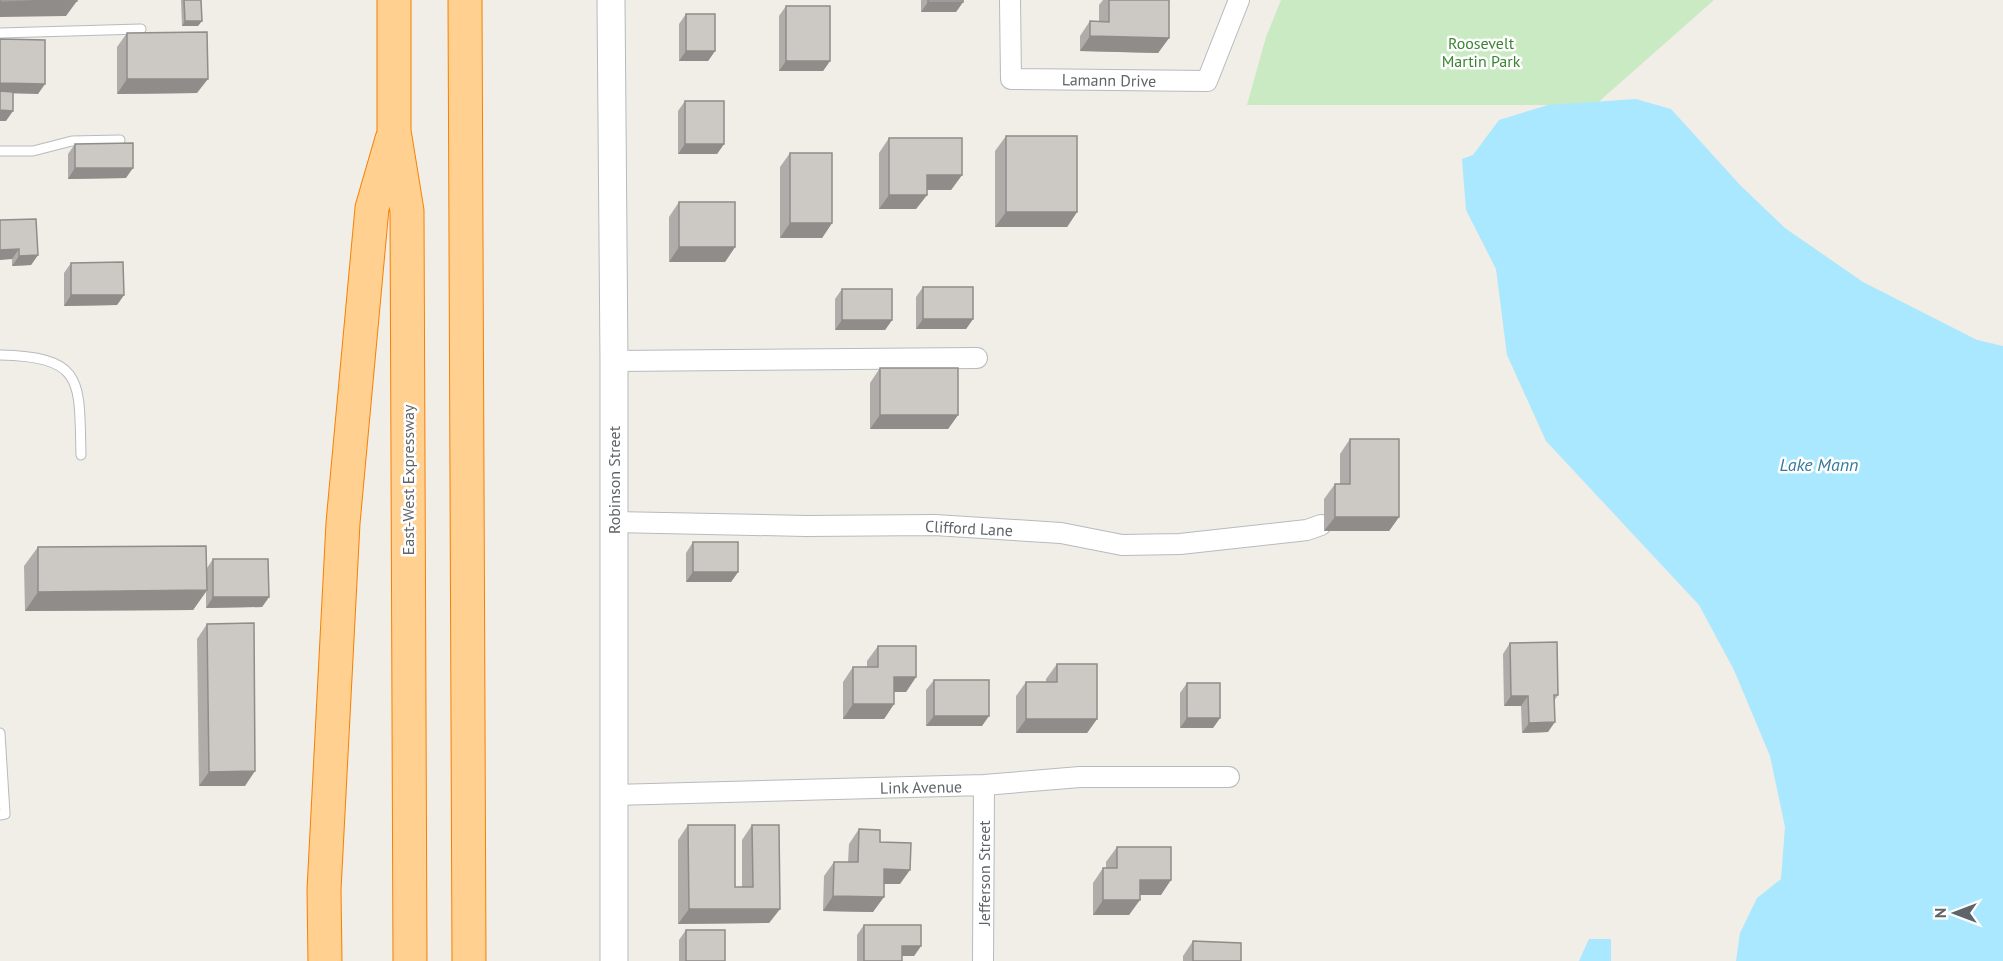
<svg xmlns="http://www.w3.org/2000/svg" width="2003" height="961" viewBox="0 0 2003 961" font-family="'PT Sans',sans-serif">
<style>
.green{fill:#c9eac2}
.water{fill:#a9e8ff}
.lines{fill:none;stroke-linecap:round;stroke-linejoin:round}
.lane-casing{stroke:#b7bbbe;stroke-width:11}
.street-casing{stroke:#b7bbbe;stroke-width:22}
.secondary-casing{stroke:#b5bbbf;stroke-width:29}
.highway-casing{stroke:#f88000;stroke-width:35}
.lane{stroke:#fff;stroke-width:9}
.street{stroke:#fff;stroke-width:20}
.secondary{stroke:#fff;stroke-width:27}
.highway{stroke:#ffd090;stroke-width:33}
.wall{fill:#afaca9}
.shaded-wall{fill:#8f8c89}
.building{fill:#ccc8c4;stroke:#8f8c89;stroke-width:1.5}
.labels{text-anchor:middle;stroke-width:5;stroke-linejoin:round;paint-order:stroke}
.park-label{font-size:16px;fill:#3a8530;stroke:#fff}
.street-label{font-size:16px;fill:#5e6468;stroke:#fff}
.water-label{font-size:18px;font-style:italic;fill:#367a9c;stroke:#fff}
</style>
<rect width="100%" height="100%" fill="#f1ede7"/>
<path class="green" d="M1281,0H1714L1595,105H1247L1266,37Z"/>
<path class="water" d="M1636,99L1671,109L1740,185L1785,228L1863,282L1977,340L2003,346V961H1736L1740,933L1757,898L1781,879L1785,827L1770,756L1734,670L1699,605L1546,441L1507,355L1496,269L1466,210L1462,159L1473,155L1499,120L1548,105Z
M1589,939H1611V961H1579Z"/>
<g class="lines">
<g class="lane-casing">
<path id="lane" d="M0,33L141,29
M0,151H33L72,141L120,140
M0,355C85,357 79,381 81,455
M0,733L5,814L0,815"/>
</g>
<g class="street-casing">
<path id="street" d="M1010,0L1011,79L1207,81L1239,0
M614,361L977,358
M614,522L806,526L935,525L1061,533L1122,545L1180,544L1307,530L1321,525
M613,795L984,785L1080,777H1229
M983,961L984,785"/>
</g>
<g class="secondary-casing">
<path id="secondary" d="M611,0L614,361V961"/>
</g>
<g class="highway-casing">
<path id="highway" d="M394,0V131L407,211L410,961
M465,0L469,961
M325,961L324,890L343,523L372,208L392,139"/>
</g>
<use href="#lane" class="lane"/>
<use href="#street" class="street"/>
<use href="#secondary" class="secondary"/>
<use href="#highway" class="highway"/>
</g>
<path class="wall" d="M181,0H201L198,26H182Z
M921,0H963V2L956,12H921Z
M1103,0H1169V38L1158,53L1080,51V36L1090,21L1099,22V5Z
M786,6L830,61L823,71H779V16Z
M686,14L715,51L708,61H679V24Z
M127,33L197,93L117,94V47Z
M685,101L724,144L717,154H678V111Z
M1006,136L1077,212L1067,227H995V151Z
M889,138L962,175L951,190H927V195L916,209H879V153Z
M75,144L126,178L68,179V154Z
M790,153L832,223L822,238H780V167Z
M679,202L735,247L725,262H669V217Z
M0,220L38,255L31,265L12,266V259Z
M71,263L124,295L117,305L64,306V273Z
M923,287L973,319L966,329H916V297Z
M842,289L892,320L885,330H835V299Z
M880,368L958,415L948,429H870V383Z
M1350,439L1399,517L1389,531H1324V499L1335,484H1340V454Z
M693,542L738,572L731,582H686V553Z
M38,547L207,568L213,559L269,597L262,607L206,608V592L193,610L25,611L24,566Z
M207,624L245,786H199L197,639Z
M1510,643L1558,695L1554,701L1548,732L1522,733L1521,706H1504L1503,654Z
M878,646L916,677L906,692H894V704L884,719H843V682L853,667H867V661Z
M1057,664L1097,719L1087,733H1016V696L1026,682H1046V679Z
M934,680L982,726H926V690Z
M1187,683L1220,718L1213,728H1180V693Z
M688,825L735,887H742V840L752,825L780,909L769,923L678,924V840Z
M859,829L880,842L900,884H884L873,912L823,911L824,876L834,862H848L849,844Z
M1117,847L1161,895H1140L1129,915H1093V883L1103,868H1106V862Z
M864,925L921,946L914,956H902V961H857V935Z
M686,930L725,961H679V940Z
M1193,941L1241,961H1183V956Z"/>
<path class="shaded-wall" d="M77,1L66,16L0,17V2Z
M928,2H963L956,12H921Z
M185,21H202L198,26H182Z
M1090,36L1169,38L1158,53L1080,51Z
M686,51H715L708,61H679Z
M786,61H830L823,71H779Z
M127,79H208L197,93L117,94Z
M0,83L45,84L38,94L0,93Z
M0,110L13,111L6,121H0Z
M685,144H724L717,154H678Z
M75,168H133L126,178L68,179Z
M927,175H962L951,190H916Z
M889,195H927L916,209H879Z
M1006,212H1077L1067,227H995Z
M790,223H832L822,238H780Z
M679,247H735L725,262H669Z
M19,249L12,259L0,260V250Z
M38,255L31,265L12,266L19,256Z
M71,295H124L117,305L64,306Z
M923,319H973L966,329H916Z
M842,320H892L885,330H835Z
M880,415H958L948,429H870Z
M1335,517H1399L1389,531H1324Z
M693,572H738L731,582H686Z
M207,590L193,610L25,611L38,592Z
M213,597H269L262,607L206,608Z
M894,677H916L906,692H884Z
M1511,696H1528L1521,706H1504Z
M853,704H894L884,719H843Z
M934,716H989L982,726H926Z
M1187,718H1220L1213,728H1180Z
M1026,719H1097L1087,733H1016Z
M1555,722L1548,732L1522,733L1529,723Z
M255,771L245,786H199L209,772Z
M884,869L910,870L900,884H874Z
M1140,880H1171L1161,895H1129Z
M833,896L884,897L873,912L823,911Z
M1103,900H1140L1129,915H1093Z
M689,909H780L769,923L678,924Z
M902,946H921L914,956H895Z"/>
<path class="building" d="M0,0H77V1L0,2Z
M184,0H201L202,21H185Z
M928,0H963V2H928Z
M1109,0H1169V38L1090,36V21L1109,22Z
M786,6H830V61H786Z
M686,14H715V51H686Z
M207,32L208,79H127V33Z
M0,39L45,40V84L0,83Z
M0,91L13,92V111L0,110Z
M685,101H724V144H685Z
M1006,136H1077V212H1006Z
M889,138H962V175H927V195H889Z
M133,143V168H75V144Z
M790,153H832V223H790Z
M679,202H735V247H679Z
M36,219L38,255L19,256V249L0,250V220Z
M123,262L124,295H71V263Z
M923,287H973V319H923Z
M842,289H892V320H842Z
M880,368H958V415H880Z
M1350,439H1399V517H1335V484H1350Z
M693,542H738V572H693Z
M206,546L207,590L38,592V547Z
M213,559H268L269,597H213Z
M254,623L255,771L209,772L207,624Z
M1557,642L1558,695H1554L1555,722L1529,723L1528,696H1511L1510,643Z
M878,646H916V677H894V704H853V667H878Z
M1057,664H1097V719H1026V682H1057Z
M934,680H989V716H934Z
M1187,683H1220V718H1187Z
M688,825H735V887H753L752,825H779L780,909H689Z
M859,829L880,830V842L911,843L910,870L884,869V897L833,896L834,862H858Z
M1117,847H1171V880H1140V900H1103V868H1117Z
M864,925H921V946H902V961H864Z
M686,930H725V961H686Z
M1193,941L1241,943V961H1193Z"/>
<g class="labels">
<g class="park-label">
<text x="1481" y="49">Roosevelt<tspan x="1481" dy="18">Martin Park</tspan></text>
</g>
<g class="street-label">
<text transform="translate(1109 80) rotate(1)" y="6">Lamann Drive</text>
<text transform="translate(408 480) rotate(-90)" y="6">East-West Expressway</text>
<text transform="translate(614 480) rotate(-90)" y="6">Robinson Street</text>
<text transform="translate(969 528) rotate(3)" y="6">Clifford Lane</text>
<text transform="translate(921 787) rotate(-1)" y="6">Link Avenue</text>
<text transform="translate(984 873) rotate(-90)" y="6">Jefferson Street</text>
</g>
<g class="water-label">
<text x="1819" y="471">Lake Mann</text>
</g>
</g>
<g transform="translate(1955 913) rotate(270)" stroke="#ffffff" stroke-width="4.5" paint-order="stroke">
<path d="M0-4.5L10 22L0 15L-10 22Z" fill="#5e6468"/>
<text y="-9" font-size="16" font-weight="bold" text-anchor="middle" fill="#5e6468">N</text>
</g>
</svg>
